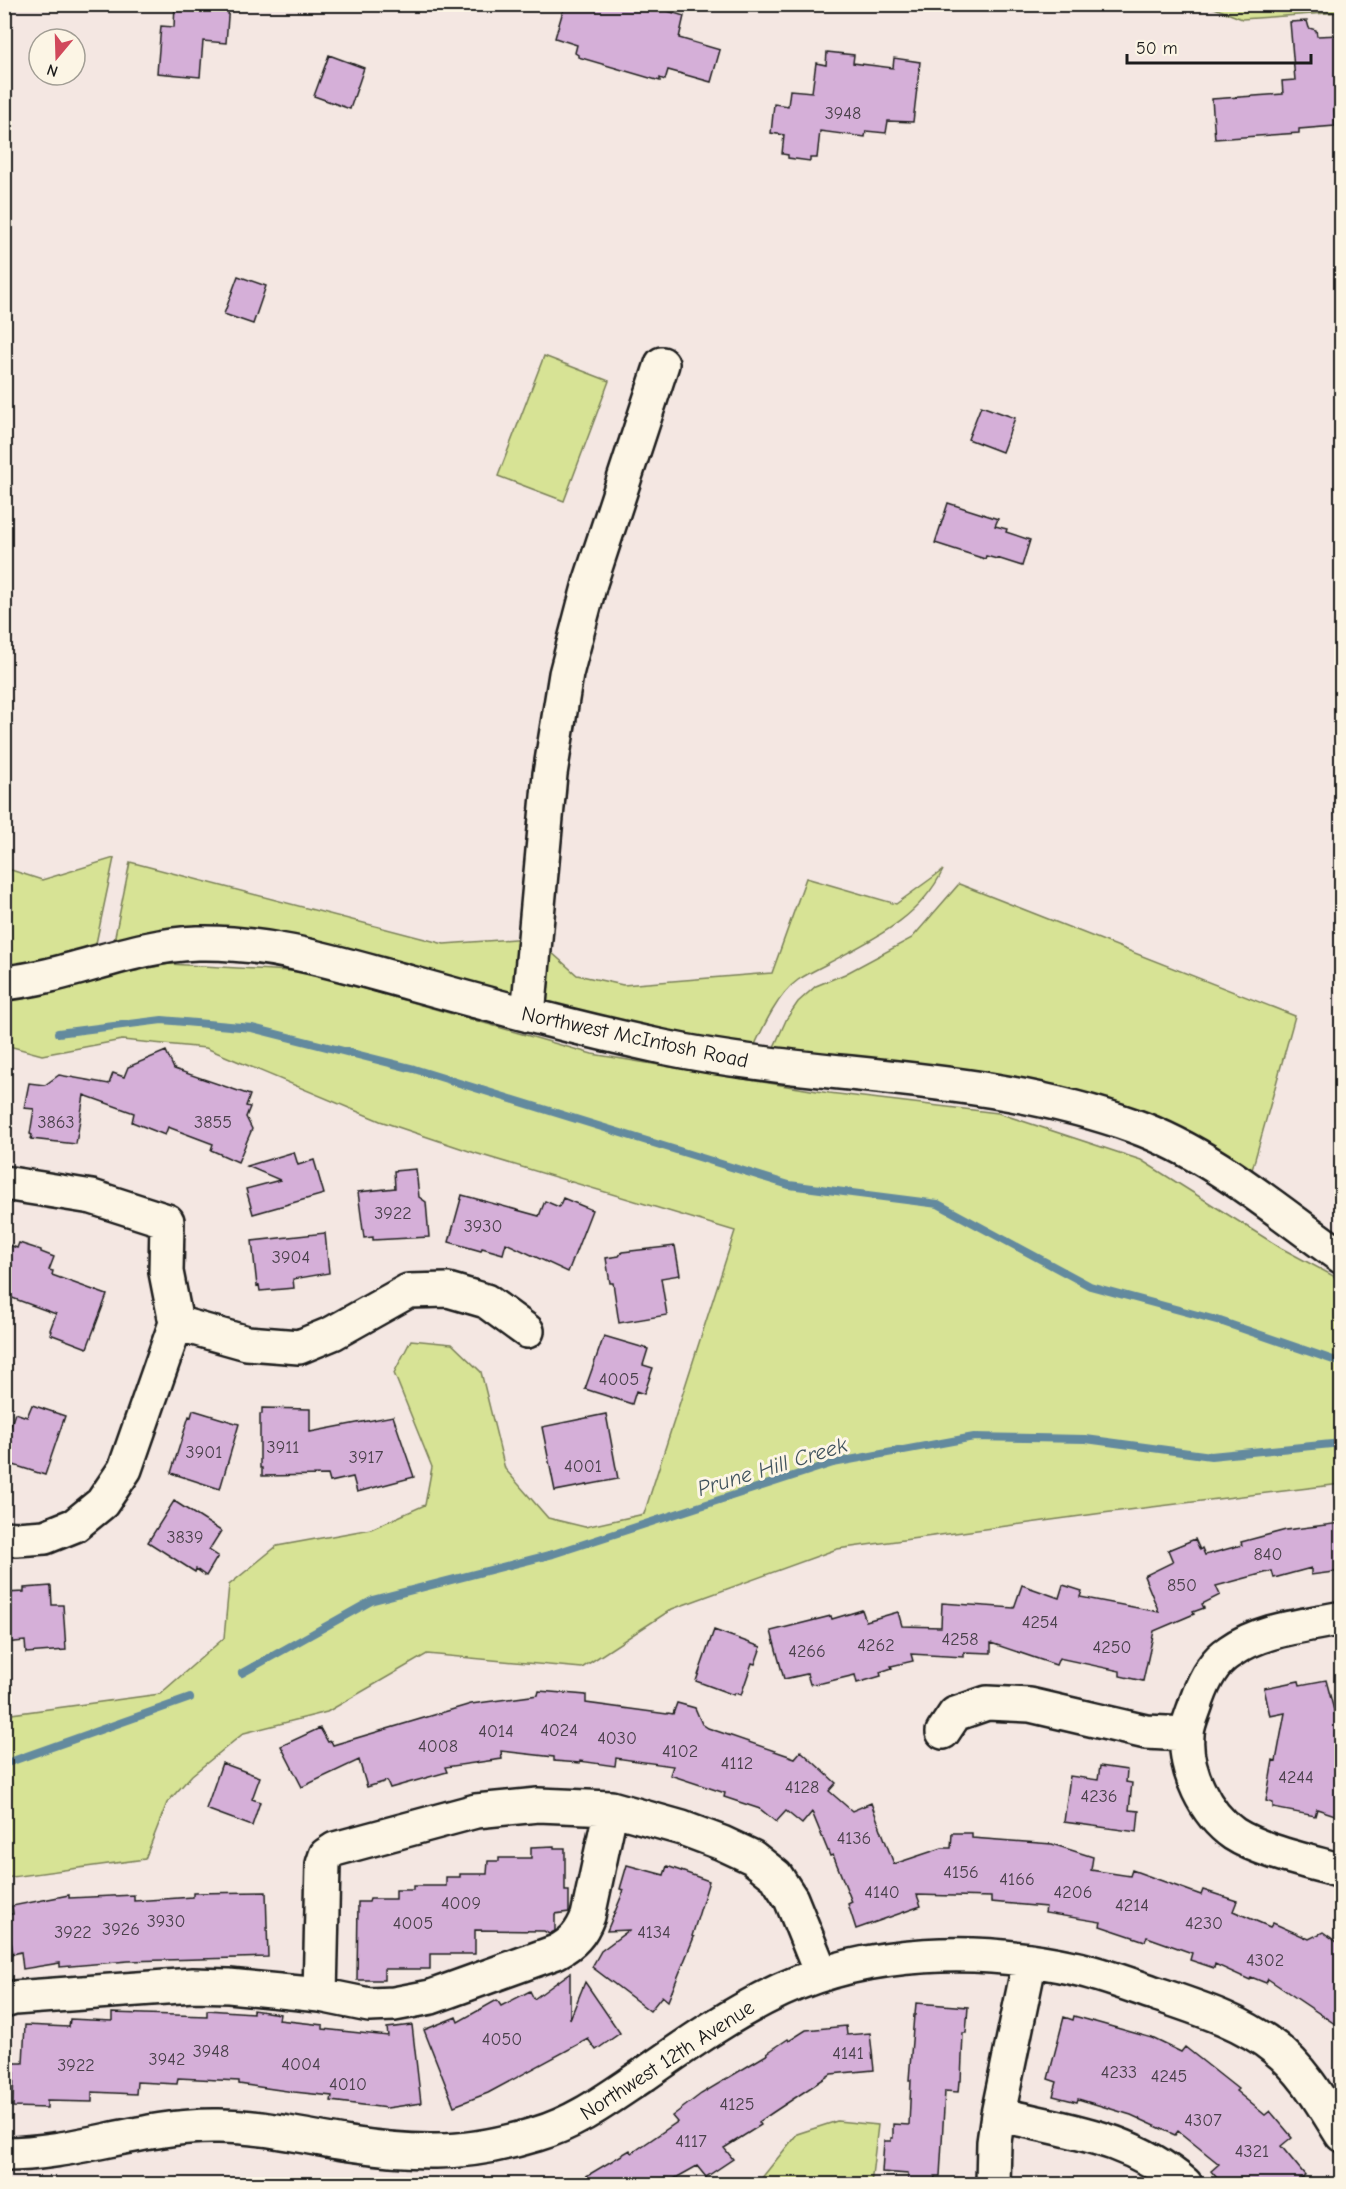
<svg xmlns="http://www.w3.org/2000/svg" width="1346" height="2189" viewBox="0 0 1346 2189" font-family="'Comic Neue',sans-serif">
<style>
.green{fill:#d7e395;stroke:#7a8058;stroke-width:1.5}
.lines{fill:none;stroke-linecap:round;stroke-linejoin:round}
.stream{stroke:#648a9e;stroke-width:8}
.building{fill:#d5afd8;stroke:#1c1c1c;stroke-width:1.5}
.minor-casing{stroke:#1c1c1c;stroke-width:38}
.minor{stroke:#fcf5e5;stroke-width:33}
.labels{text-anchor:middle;stroke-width:6;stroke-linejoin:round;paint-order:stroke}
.number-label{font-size:18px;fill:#4a414b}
.street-label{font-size:21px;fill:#1c1c1c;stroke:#fcf5e5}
.water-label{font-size:22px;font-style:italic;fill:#40535d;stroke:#fcf5e5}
</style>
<rect width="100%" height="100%" fill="#f4e7e2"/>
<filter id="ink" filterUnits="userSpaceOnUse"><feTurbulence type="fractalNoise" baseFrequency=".0167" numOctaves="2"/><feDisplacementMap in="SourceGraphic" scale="12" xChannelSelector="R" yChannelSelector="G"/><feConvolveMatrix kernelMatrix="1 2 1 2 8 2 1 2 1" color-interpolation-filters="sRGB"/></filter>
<g filter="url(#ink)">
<path class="green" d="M1207,5H1341V12L1242,19Z
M544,356L609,381L564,501L498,476Z
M114,858L94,953L5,970V868L42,880Z
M130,862L444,944L528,938L522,1005L425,977L113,946Z
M943,870C919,919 873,939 827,964C817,969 807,974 798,980C778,994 763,1027 753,1049L535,1009L542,944L577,975L623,985L772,973L806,878L896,904Z
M959,884L1295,1016L1252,1170L1217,1151L1052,1091L986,1071L935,1068L774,1047L787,1018L798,1002L816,986L845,974L912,938Z
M169,964L306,972L592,1054L829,1093L998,1113L1141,1160L1281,1248L1341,1280V1484L1103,1513L837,1549L672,1609L582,1668L427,1654L327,1712L244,1733L192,1775L167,1803L145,1859L5,1878L4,1715L160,1694L224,1638L229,1585L277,1546L371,1529L425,1505L432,1467L394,1373L411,1340L452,1344L481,1372L505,1469L548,1518L585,1527L644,1514L735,1231L475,1153L380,1121L206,1048L122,1040L42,1055L5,1045V1001L57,987Z
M837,2121L878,2125L871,2184H757L797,2134Z"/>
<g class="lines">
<path class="stream" d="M58,1033L162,1020L252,1028L414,1069L789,1185L938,1204L1090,1286L1220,1321L1342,1363
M242,1673L373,1600L553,1554L833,1463L974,1437L1086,1439L1211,1456L1342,1443
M4,1764L190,1698"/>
</g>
<path class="building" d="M175,4H229L226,43L203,41L200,77L157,73L161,26L174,27Z
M565,4H645L684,16L679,38L720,50L711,82L668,70L665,80L660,78V81L578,57V55L575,53L577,45L555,38Z
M1307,21L1309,28L1316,30L1317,36L1341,35V108H1334L1335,126L1299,129V133L1215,139L1212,99L1283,94L1282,81L1295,80L1290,22Z
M827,52L854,55L853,63L893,68L894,58L920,62L913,122L888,121L886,133L866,131L865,137L820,131L817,158H810V161L788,158V155L782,154L784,135L771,133L774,104L788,106L790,90L812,92L816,63L826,65Z
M329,55L364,68L350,109L314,96Z
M238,276L266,286L253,324L224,314Z
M981,406L1015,418L1002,452L968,439Z
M948,503L998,519L995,526L1007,529L1006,532L1030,540L1022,566L997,558V559L986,556L985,559L935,543Z
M166,1051L174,1069L250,1095L246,1106L250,1107L246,1117L252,1129L238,1162L211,1150L213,1144L168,1127L165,1135L132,1122L134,1113L84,1095L76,1144L31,1139L32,1135L30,1134L34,1109L24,1108L29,1083L45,1085L59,1075L109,1084L113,1073L124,1077L128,1067Z
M294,1152L298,1165L314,1160L324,1194L253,1214L246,1189L280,1180L247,1166Z
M416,1169L419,1197L426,1202L429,1237L373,1240V1237L364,1238L358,1192L395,1188L394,1171Z
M462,1195L539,1216L545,1201L559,1207L563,1198L592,1210L568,1272L506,1243L503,1254L482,1248L481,1251L449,1242Z
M325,1233L329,1273L293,1279L294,1288L260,1291L259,1285L257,1286L252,1241Z
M4,1243L17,1248L19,1243L41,1250V1252L54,1257L49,1270L53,1271L52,1275L107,1295L87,1348L50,1334L51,1331L50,1330L56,1314L4,1295Z
M675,1246L680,1275L661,1278L667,1315L619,1323L613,1283H610L606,1258L619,1256L622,1252Z
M604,1336L648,1349L643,1365L653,1368L644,1394L636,1391L632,1404L585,1389Z
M32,1405L65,1416L45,1475L4,1462V1445L15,1413L27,1417Z
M262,1408L310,1409V1432L393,1416L414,1477L357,1492L353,1477L330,1482L328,1475L262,1476V1468H260V1414H262Z
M193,1410L239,1424L220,1489L171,1473L189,1416L191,1417Z
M606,1414L618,1479L555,1491L542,1427Z
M174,1501L221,1531L209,1550L218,1556L206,1576L196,1569L195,1572L148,1542Z
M1341,1523V1571L1311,1575V1568L1274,1578L1272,1571L1216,1586L1220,1595L1202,1604L1204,1608L1193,1612L1194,1614L1154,1631L1143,1681L1120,1676V1671L1059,1658L1056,1665L991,1643V1653L964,1652V1657L911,1654L913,1661L891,1666L892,1668L880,1672L881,1676L857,1683L855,1675L822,1683L810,1684L807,1674L784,1679L771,1631L831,1616L832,1619L862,1610L866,1621L898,1612L902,1626L941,1627L942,1603L1014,1608L1022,1585L1059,1598L1063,1585L1082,1591L1080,1597L1159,1612L1144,1576L1173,1562L1168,1550L1195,1539L1200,1550L1202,1548L1205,1555L1242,1545L1241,1542L1286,1530Z
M51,1586L52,1605H63L66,1650L26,1653L25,1641L4,1643V1593L24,1592V1588Z
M714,1630L761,1647L755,1664L752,1663L741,1695L735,1693L734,1695L696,1681Z
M1326,1680L1336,1718L1341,1719V1817L1317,1809L1315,1816L1273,1808V1803L1266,1801L1273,1760L1276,1761L1285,1713L1270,1716L1264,1688L1299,1681L1300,1685Z
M539,1691L586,1695V1703L667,1714L668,1713L673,1714L677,1703L695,1708L702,1724L708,1728L795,1758L801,1751L836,1783L829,1791L852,1811L871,1803L894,1864L942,1848H951L952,1833H972V1838L1052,1844L1093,1857L1091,1870L1130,1876L1132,1870L1201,1895L1203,1890L1237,1901L1233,1911L1270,1927L1273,1923L1309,1939L1323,1932L1341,1945V2028L1268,1979L1266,1983L1251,1977L1250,1980L1215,1964L1214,1968L1190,1960L1192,1953L1147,1937L1145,1941L1100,1926L1101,1922L1045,1913L1046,1907L991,1902V1897L917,1895L921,1906L856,1929L848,1904L852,1902L833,1855L830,1856L812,1812L802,1824L786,1811L776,1822L760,1809L724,1797L725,1793L670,1775L673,1766L616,1758L615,1766L580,1761V1763L554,1761V1757L501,1751L502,1759L445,1767L447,1772L390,1788L387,1781L367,1787L359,1760L302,1787L281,1746L320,1728L328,1742L331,1741L333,1745L471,1704L538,1695Z
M222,1763L260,1777L252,1799L260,1802L252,1826L206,1809Z
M1100,1766L1127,1770L1126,1782L1132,1783L1129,1810L1139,1811L1137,1832L1064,1822L1070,1776L1098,1780Z
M554,1846V1848H565V1891H569V1912L555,1914V1931L549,1934L544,1931L475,1930V1954H430V1969H384V1980H357L358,1902H369L370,1899H396V1890H413V1886H446V1877H460V1874H487L488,1861H499V1858H531V1847Z
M627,1865L664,1875L667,1866L709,1881L692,1936L694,1937L668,2001L662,1996L650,2011L592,1967L601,1951L629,1930L607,1931L624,1890L620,1889Z
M266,1892L268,1957L128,1961L60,1967V1963L23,1969L21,1952L13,1954L7,1914H13L12,1906L69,1895V1898L134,1895V1901L193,1897V1893Z
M570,1973V2019L585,1982L620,2033L596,2050L588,2039L488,2093L454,2106L424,2030L456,2017L458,2022L497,2000L501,2006L530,1991L534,1999Z
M916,2003L968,2007L966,2033H963L961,2081H959L958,2092L945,2091L940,2176H935L934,2184H908V2174L882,2172L884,2141H891V2138H893V2124L909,2125L911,2080H909L914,2015H915Z
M207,2010L253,2013V2010L280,2014L279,2020L323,2025V2029L388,2036L387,2028L412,2025L421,2103L387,2108L331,2101L332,2096L294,2092L239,2084V2081L178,2078L177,2084L137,2082L136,2094L92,2092V2102L47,2101V2108L13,2107L14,2063H23L25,2025L69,2027L70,2019L112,2021V2013L207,2016Z
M1074,2016L1152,2038L1181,2052L1185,2047L1238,2089L1236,2091L1265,2115L1270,2111L1292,2137L1281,2146L1305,2175L1294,2184H1222L1211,2171L1219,2164L1178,2131L1175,2135L1131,2115L1078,2099L1077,2102L1053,2096L1057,2082L1048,2079L1064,2017L1073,2020Z
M846,2026L847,2035L870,2033L874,2070L831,2074L772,2113L759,2122L761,2125L724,2148L733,2159L706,2177L697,2166L665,2184H573L630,2150L632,2153L677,2122L672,2116L701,2094L768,2054L767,2053L788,2039L789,2041L806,2030Z"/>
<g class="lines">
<g class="minor-casing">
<path id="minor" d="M4,983C70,977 131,945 197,943C270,941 341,964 411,983C494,1006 578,1029 663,1047C820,1080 980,1071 1134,1126C1212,1154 1275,1210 1342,1257
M528,1015L550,774L566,674L590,583L662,364
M4,1183L92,1197L167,1221L166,1272L176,1323L125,1469L102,1503L75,1525L45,1537L16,1539L4,1538
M176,1323L247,1343L299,1347L333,1333L408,1291L448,1290L486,1301L527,1331
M1342,1618C1304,1626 1261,1629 1229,1652C1213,1662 1203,1683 1197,1700C1194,1711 1187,1724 1187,1735C1184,1770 1205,1814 1234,1834C1260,1851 1311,1862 1342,1871
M943,1732L955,1714L987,1703L1030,1705L1146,1732L1186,1734
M320,1995L323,1864L326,1855L335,1849L476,1811L538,1805L611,1808L682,1828L722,1843L752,1857L776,1876L791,1899L821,1973
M4,2001L14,1998L193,1985L229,1986L320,1995L369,2005L394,2004L431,1997L556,1952C573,1943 581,1934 588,1916L611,1808
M998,2114C1067,2131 1129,2136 1185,2184
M4,2154C75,2154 142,2126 213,2126C259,2125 305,2137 350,2144C376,2148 404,2151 430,2151C465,2152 504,2144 537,2134C578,2122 610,2097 645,2074C689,2043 732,2013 781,1990C870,1949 979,1947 1074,1968C1102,1974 1130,1985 1157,1994C1198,2008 1241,2021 1275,2048C1304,2070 1323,2105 1342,2135
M993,2184L994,2142L998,2114L1030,1960"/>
</g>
<use href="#minor" class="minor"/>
</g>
</g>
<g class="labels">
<g class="number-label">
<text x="843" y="119">3948</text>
<text x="56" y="1128">3863</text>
<text x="213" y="1128">3855</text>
<text x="393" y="1219">3922</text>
<text x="483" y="1232">3930</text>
<text x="291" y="1263">3904</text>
<text x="619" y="1385">4005</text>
<text x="283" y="1453">3911</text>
<text x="204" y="1458">3901</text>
<text x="366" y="1463">3917</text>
<text x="583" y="1472">4001</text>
<text x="185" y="1543">3839</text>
<text x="1268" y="1560">840</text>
<text x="1182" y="1591">850</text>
<text x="1040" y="1628">4254</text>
<text x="960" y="1645">4258</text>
<text x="876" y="1651">4262</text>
<text x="1112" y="1653">4250</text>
<text x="807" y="1657">4266</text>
<text x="559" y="1736">4024</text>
<text x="496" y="1737">4014</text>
<text x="617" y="1744">4030</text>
<text x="438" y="1752">4008</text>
<text x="680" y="1757">4102</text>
<text x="737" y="1769">4112</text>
<text x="1296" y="1783">4244</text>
<text x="802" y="1793">4128</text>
<text x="1099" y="1802">4236</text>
<text x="854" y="1844">4136</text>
<text x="961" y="1878">4156</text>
<text x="1017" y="1885">4166</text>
<text x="882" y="1898">4140</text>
<text x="1073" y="1898">4206</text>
<text x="461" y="1909">4009</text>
<text x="1132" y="1911">4214</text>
<text x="166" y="1927">3930</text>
<text x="413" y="1929">4005</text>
<text x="1204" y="1929">4230</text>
<text x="121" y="1935">3926</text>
<text x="73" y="1938">3922</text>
<text x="654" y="1938">4134</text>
<text x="1265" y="1966">4302</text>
<text x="502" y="2045">4050</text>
<text x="211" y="2057">3948</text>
<text x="848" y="2059">4141</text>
<text x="167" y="2065">3942</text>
<text x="301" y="2070">4004</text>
<text x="76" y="2071">3922</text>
<text x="1119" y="2078">4233</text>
<text x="1169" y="2082">4245</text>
<text x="348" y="2090">4010</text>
<text x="737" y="2110">4125</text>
<text x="1203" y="2126">4307</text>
<text x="691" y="2147">4117</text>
<text x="1252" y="2157">4321</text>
</g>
<g class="street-label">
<text transform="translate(635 1037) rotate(12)" y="7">Northwest McIntosh Road</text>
<text transform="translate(667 2060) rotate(-33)" y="7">Northwest 12th Avenue</text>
</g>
<g class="water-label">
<text transform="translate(772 1466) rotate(-17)" y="8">Prune Hill Creek</text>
</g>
</g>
<rect width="1346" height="2189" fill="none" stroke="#fcf5e5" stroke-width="24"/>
<rect x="12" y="12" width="1322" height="2165" fill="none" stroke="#1c1c1c" stroke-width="2" filter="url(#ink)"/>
<g transform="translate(57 57) rotate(199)"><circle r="28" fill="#fcf5e5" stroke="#a29e95" stroke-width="1.5"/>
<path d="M0-4.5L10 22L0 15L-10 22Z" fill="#d1495b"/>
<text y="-9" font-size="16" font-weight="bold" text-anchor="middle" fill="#1c1c1c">N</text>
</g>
<path d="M1127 54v9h184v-9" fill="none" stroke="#1c1c1c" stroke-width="3"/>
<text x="1136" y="54" font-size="18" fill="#1c1c1c" stroke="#fcf5e5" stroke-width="4.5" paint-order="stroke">50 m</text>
</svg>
